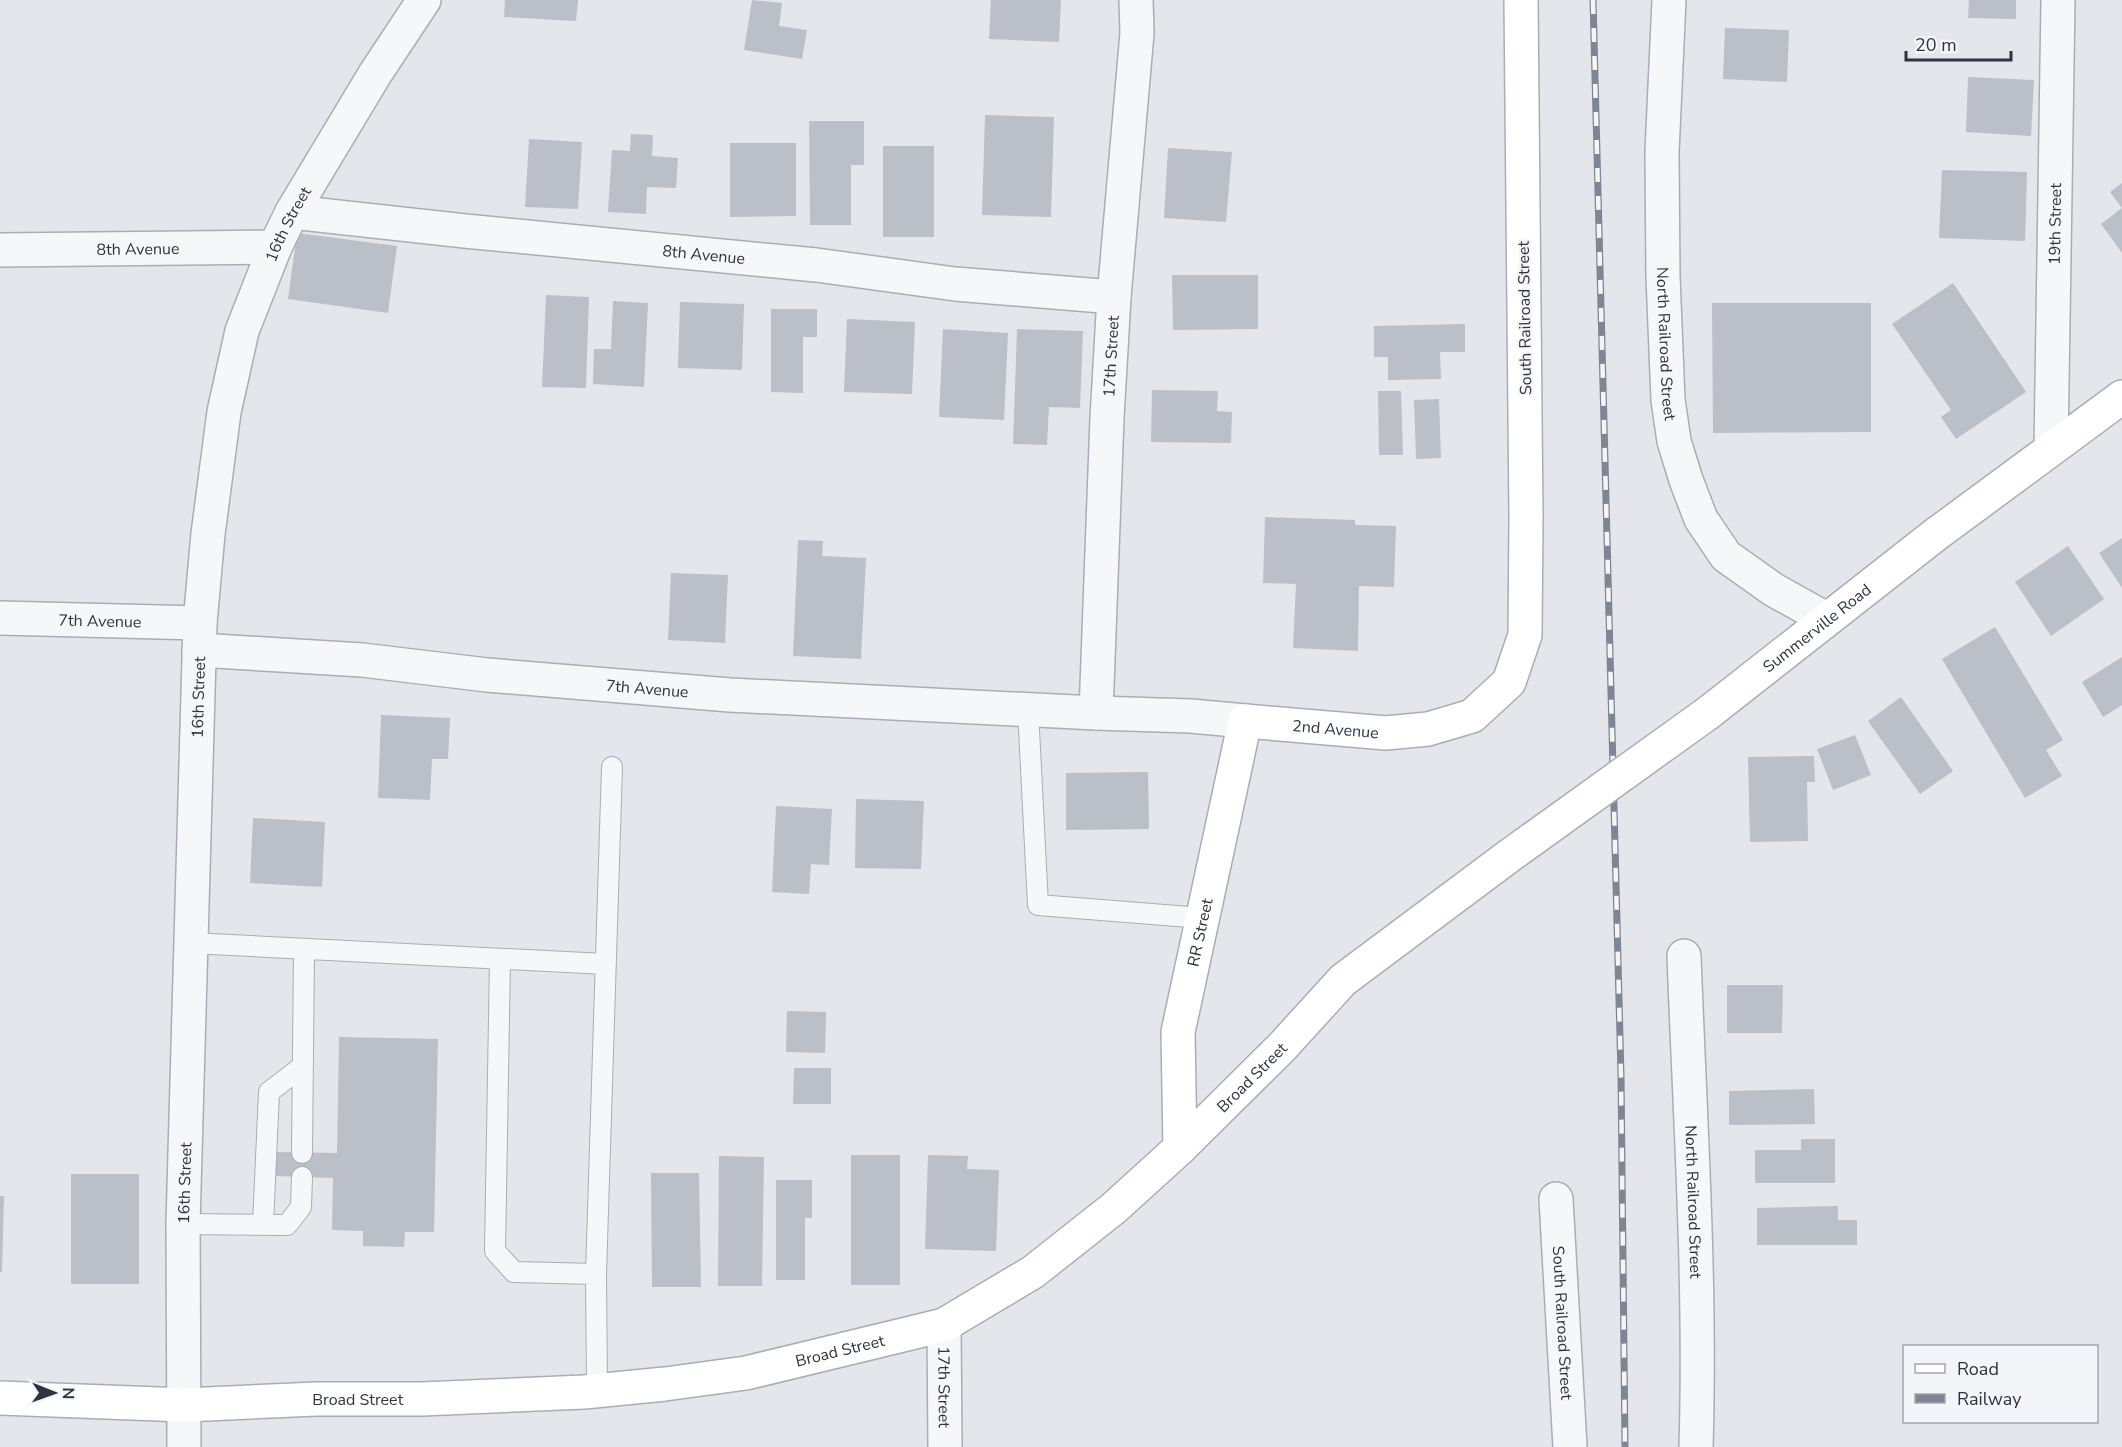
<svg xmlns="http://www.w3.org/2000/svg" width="2122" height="1447" viewBox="0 0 2122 1447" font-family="'Nunito Sans',sans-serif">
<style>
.building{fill:#bbbfc7}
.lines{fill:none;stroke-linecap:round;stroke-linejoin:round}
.lane-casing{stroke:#a9adb5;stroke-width:22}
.street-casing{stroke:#a9adb5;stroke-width:36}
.secondary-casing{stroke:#a9adb5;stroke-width:36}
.lane{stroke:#f6f7f9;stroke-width:20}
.street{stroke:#f6f7f9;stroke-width:33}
.secondary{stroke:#fff;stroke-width:33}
.rail-casing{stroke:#7e8593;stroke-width:7}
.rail{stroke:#f4f5f8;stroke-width:4.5;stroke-dasharray:14;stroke-linecap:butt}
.secondary-bridge-casing{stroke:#a9adb5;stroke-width:36;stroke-linecap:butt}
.secondary-bridge{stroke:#fff;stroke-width:33}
.labels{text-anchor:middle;stroke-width:4.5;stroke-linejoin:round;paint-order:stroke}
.street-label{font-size:16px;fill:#2d3342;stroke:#f4f5f8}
</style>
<rect width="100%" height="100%" fill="#e4e6eb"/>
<path class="building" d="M505,0H578L576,21L504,17Z
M752,0L782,3L779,26L807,30L802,59L744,50Z
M991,0H1061L1059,42L989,39Z
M1969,0H2016V19L1968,18Z
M1725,28L1789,30L1787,82L1723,79Z
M1968,77L2034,80L2031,136L1966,132Z
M985,115L1054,117L1051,217L982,215Z
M809,121H864V165H851V225H810Z
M631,134L653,135L652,156L678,158L676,188L647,187L646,214L608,212L612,150L630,151Z
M529,139L582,142L578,209L525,207Z
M730,143H796V216L730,217Z
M883,146H934V237H883Z
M1168,148L1232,152L1226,222L1164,218Z
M1942,170L2027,172L2025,241L1939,238Z
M2122,183V208L2110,192Z
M2122,208V253L2101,224Z
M297,233L397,246L388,313L288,299Z
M1172,275H1258V329L1173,330Z
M1953,283L2026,392L1956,439L1941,417L1951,410L1892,324Z
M546,295L589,297L586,388L542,387Z
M613,301L648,303L644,387L593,384L594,349H611Z
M680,302L744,304L742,370L678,368Z
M1712,303H1871V432L1713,433Z
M771,309H817V337H803V393L771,392Z
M847,319L915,322L912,394L844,392Z
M1465,324V352H1440L1441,379L1388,380V357H1374V326Z
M943,329L1008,333L1004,420L939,417Z
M1017,329L1083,331L1080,408L1049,407L1047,445L1013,444Z
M1152,390L1218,391L1217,411L1232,412L1231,443L1151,442Z
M1378,391H1401L1403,455H1379Z
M1439,399L1441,458L1416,459L1414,400Z
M1265,517L1355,520V525L1396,526L1394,587L1359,586L1358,651L1293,648L1296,584L1263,583Z
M2122,538V588L2099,553Z
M798,540L823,541L822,556L866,558L861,659L793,656Z
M2068,546L2104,599L2051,636L2015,582Z
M671,573L728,575L725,643L668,640Z
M1995,627L2063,740L2046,750L2062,776L2025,798L1942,659Z
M2122,657V705L2103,717L2082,682Z
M1901,697L1953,771L1920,794L1868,721Z
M381,715L450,718L448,759H432L430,800L378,798Z
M1855,735L1871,775L1833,790L1817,749Z
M1814,756L1815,782H1807L1808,841L1750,842L1748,757Z
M1148,772L1149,829L1066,830V773Z
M856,799L924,801L921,869L855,868Z
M776,806L832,809L829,865L811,864L809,894L772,892Z
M253,818L325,822L322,887L250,883Z
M1727,985H1783L1782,1033H1727Z
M787,1011L826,1012L825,1053L786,1052Z
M339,1037L438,1039L434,1232H405L404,1247L363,1246V1231L332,1230L333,1178L275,1176V1152L337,1153Z
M794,1068H831V1104H793Z
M1814,1089L1815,1124L1729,1125V1091Z
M1801,1139H1835V1183H1755V1150H1801Z
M851,1155H900V1285H851Z
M928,1155L968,1156L967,1169L999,1170L996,1251L925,1249Z
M719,1156L764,1157L762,1286H718Z
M651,1173H699L701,1287H652Z
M71,1174H139V1284H71Z
M776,1180H812V1218H805V1280H776Z
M0,1196H4L2,1272H0Z
M1838,1206V1220H1857V1245H1757V1208Z"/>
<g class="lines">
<g class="lane-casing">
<path id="lane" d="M1028,710L1038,905L1202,918
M191,943L605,964
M500,959L495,1251L514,1272L596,1274
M302,1153L304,949
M183,1224L287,1225L301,1207L302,1177
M263,1225L269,1092L303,1066
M597,1389L596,1274L612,767"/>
</g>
<g class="street-casing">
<g id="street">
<path id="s1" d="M1669,0L1662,152L1663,276L1668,400L1674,441L1686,480L1701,519L1726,556L1774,590L1826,619"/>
<path id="s2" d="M292,212L465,231L816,265L955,284L1114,297"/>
<path id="s3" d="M0,250L275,247"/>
<path id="s4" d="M2051,448L2058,0"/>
<path id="s5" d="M0,618L200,623"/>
<path id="s6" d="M199,650L362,660L487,675L730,695L1096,713L1191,716L1245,721"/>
<path id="s7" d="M1096,713L1107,418L1114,297L1137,33L1136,0"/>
<path id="s8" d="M1684,956C1690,1119 1701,1283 1696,1447"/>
<path id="s9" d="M1556,1199L1570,1447"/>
<path id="s10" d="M944,1325L945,1447"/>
<path id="s11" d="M184,1447L183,1224L200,623L208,534L224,412L242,331L275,247L292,212L375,74L424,0"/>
</g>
</g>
<g class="secondary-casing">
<g id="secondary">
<path id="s12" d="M1708,713L1935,535L2122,397"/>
<path id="s13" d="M1180,1148L1178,1032L1245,721L1386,733L1428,729L1472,716L1509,682L1525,635L1526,518L1521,0"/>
<path id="s14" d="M0,1398L185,1405L316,1399H422L584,1392L665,1384L746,1373L944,1325L1033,1272L1114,1208L1180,1148L1282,1047L1343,980L1509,856"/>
</g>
</g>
<use href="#lane" class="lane"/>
<use href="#street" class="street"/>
<use href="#secondary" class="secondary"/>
<g class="rail-casing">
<path id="rail" d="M1593,0L1621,1076L1625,1447"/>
</g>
<use href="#rail" class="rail"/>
<g class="secondary-bridge-casing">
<path id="secondary-bridge" d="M1509,856L1708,713"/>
</g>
<use href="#secondary-bridge" class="secondary-bridge"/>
</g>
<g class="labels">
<g class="street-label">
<text dy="6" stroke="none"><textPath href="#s4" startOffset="224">19th Street</textPath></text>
<text dy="6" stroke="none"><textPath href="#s11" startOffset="1236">16th Street</textPath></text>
<text dy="6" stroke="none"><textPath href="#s3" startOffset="138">8th Avenue</textPath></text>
<text dy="6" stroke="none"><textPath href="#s2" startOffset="414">8th Avenue</textPath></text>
<text transform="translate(1524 318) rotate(-91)" y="6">South Railroad Street</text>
<text dy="6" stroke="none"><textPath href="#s1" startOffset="344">North Railroad Street</textPath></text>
<text dy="6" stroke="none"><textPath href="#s7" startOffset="357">17th Street</textPath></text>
<text dy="6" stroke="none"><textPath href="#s5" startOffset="100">7th Avenue</textPath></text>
<text dy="6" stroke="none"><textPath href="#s12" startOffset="138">Summerville Road</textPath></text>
<text dy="6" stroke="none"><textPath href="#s6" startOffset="450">7th Avenue</textPath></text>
<text dy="6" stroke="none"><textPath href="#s11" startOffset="750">16th Street</textPath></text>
<text dy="6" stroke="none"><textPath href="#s13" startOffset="525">2nd Avenue</textPath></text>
<text dy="6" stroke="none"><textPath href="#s13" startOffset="218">RR Street</textPath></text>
<text dy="6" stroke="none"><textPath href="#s14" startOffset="1348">Broad Street</textPath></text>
<text dy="6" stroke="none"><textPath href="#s11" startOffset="264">16th Street</textPath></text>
<text dy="6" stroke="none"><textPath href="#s8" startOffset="246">North Railroad Street</textPath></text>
<text dy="6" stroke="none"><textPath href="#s9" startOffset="124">South Railroad Street</textPath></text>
<text dy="6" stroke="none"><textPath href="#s14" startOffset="844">Broad Street</textPath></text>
<text dy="6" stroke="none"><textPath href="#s10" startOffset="62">17th Street</textPath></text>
<text dy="6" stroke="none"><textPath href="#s14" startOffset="358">Broad Street</textPath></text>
</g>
</g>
<rect x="1903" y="1345" width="195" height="78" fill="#f4f5f8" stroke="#a4a7af" stroke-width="1.5"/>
<rect x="1915" y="1364" width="30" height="9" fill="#ffffff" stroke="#a4a7af" stroke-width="1.5"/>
<text x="1957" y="1375" font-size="18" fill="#2d3342">Road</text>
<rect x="1915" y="1394" width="30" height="9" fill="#7e8593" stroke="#a4a7af" stroke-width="1.5"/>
<text x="1957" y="1405" font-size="18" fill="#2d3342">Railway</text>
<g transform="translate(54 1393) rotate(91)" stroke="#f4f5f8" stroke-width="4.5" paint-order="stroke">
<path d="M0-4.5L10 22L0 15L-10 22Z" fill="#2d3342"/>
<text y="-9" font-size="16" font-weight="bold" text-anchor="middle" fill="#2d3342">N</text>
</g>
<path d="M1906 51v9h105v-9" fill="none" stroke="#2d3342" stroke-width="3"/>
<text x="1915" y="51" font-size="18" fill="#2d3342" stroke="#f4f5f8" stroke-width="4.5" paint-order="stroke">20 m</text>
</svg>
